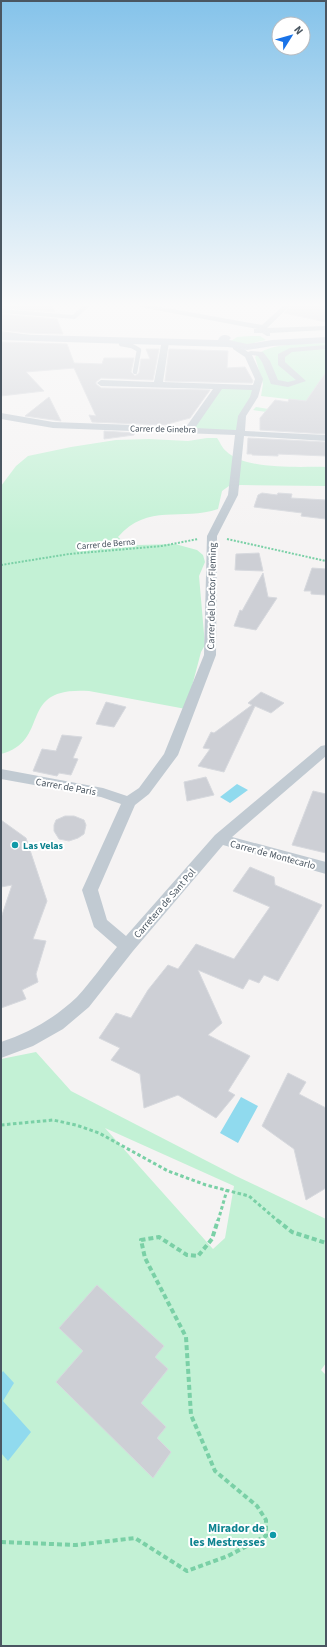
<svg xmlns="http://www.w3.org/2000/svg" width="327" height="1647" viewBox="0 0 327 1647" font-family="'Source Sans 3',sans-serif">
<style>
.green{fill:#c3f1d5;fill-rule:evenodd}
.water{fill:#90daee}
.building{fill:#cdcfd5;stroke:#d7d9de}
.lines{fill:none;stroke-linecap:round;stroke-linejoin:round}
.path-far2{stroke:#7ad0a6;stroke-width:2;stroke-dasharray:2 1.5;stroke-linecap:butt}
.path-far1{stroke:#7ad0a6;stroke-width:3;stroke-dasharray:3.5 2.5;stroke-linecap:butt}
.path{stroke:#7ad0a6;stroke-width:4;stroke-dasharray:5 3;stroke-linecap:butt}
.lane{stroke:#c1cad2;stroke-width:4.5}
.street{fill:#c1cad2;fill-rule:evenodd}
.secondary{fill:#c1cbd6;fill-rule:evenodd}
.culture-dot{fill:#0f9aa8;stroke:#fff;stroke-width:1.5}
.labels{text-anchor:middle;stroke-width:4;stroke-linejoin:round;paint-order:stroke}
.far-street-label{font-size:9px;fill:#4a5661;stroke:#fff}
.street-label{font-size:10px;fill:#4a5661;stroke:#fff}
.culture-label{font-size:10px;font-weight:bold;fill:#0d838f;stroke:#fff;text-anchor:start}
.near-culture-label{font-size:12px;font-weight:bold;fill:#0d838f;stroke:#fff;text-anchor:end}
</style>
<rect width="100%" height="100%" fill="#f5f3f3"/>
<path class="green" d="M251,336H260L266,340L245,345L231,341L237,337Z
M326,343V413L288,415L253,410L256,407L281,411L291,409L296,400L261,396L263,384L255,357C267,342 307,344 326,343Z
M219,387L257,388L239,432L189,430Z
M207,438H217C220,442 222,448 226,451C246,471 300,466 326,467V486L241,485L229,486L222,491L218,509C183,521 147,503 118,537L125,543L138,545L175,544L197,550L203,555L205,562L199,576L205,645L201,652L186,709L89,691C15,686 53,740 1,754V486L16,466L28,456L71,447L116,440L149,439L188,441Z
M36,1052L71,1091L236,1176L326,1219V1363L321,1370L326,1375V1646H1V1059ZM105,1128L234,1186L225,1238L213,1249Z"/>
<path class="water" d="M237,784L248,790L230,803L220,797Z
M241,1097L258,1106L238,1143L220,1133Z
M3,1371L14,1383L3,1401L31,1432L8,1461L1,1453V1374Z"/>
<path class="building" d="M1,305H52L55,312L1,308Z
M292,305H326V322L284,313Z
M1,314L57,319L63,334L28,333L1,330Z
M1,342L67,344L74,363L102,364L104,358H134L131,372L135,376L139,373L141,359H150L146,349H159L153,380L101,378L96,382V384L101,388L210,390L190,418L164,425L92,422L89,415L96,416L74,368L26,372L44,391L1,396Z
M169,349L228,351L227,368L245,367L253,381L252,383L165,381Z
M326,372V434L260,430V418L275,400L288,402L289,399L306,401Z
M49,397L61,421L25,416Z
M104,431L134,433V435L104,439Z
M248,438L326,442V456L278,454V456L252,455V454H247Z
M262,493L277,495L278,493L292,494L291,498L326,500V519L301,516L302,513L254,507L258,495Z
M259,553L263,571L235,570L236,554Z
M312,568L326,569V595L311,594V591H304Z
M263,573L268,597L277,598L256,630L234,626L240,610L242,611Z
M261,692L284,703L271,713L255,706L224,772L198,766L210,749L203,748L211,732L214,733L252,705L248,703Z
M106,702L126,707L114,727L96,724Z
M62,735L82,737L73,758L78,759L71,775L59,773L57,776L33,771L42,749L56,751Z
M206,777L214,795L187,801L184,782Z
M313,791L326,794V853L292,845Z
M65,816H74L84,820L86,825L84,834L78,838L69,841L59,839L54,831V825L56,820Z
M1,820L26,838L47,901L33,939L46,941L36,974L38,982L22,990L26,999L1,1008V918L12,885L1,887Z
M250,867L274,877L275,885L322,905L278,981L264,975L259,983L249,979L243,989L198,970L222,1023L208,1035L250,1056L228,1091L235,1095L216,1118L178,1095L144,1108L140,1074L111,1060L120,1048L99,1038L116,1013L131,1018L148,990L168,965L178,969L196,944L234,959L270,907L233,891Z
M288,1073L306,1082L299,1094L326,1108V1188L306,1200L294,1149L262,1126Z
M97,1285L164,1346L155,1357L168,1369L141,1403L166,1427L157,1438L171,1452L153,1478L56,1382L83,1351L59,1328Z"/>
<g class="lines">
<path class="path-far2" d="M227,539L326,561
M1,565L69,554L162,546L198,539"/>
<path class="path-far1" d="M1,1125L53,1120L76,1125L99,1133L168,1171L206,1185L249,1196L278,1221
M218,1221L227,1190"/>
<path class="path" d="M277,1220L292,1232L326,1243
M1,1542L76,1545L135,1538L187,1571L228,1556L266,1536V1520L257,1506L215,1471L191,1415L186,1337L145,1258L141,1240L159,1237L187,1255L198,1256L212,1239L218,1220"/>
<path class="lane" d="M122,341L121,344L132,346L139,350L135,372"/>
<path class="street" d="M83,305H91L75,319L1,313V309L73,315Z
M136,305H150L262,325L284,305H291L267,328L326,326V330L270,333V336H267L262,333H254V329H258L140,307Z
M1,331L30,335L34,337L30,339L1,335Z
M162,340L169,342L163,382L253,385L255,379L245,357L233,349V345H239L248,352L251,351L263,352L270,361L278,380L288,382L296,380L278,365V354L290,348L326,345V349L292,352L285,357V362L306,381L288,387L271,384L262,362L258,356L252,355L263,379L258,397L246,416L245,431L326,435V441L244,436L238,495L217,536L216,655L178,755L149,794L135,805L98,890L107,920L126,936L215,835L321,746L326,745V756L232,837L326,862V874L223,845L133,951L89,1007L63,1029L33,1046L1,1058V1042C29,1033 55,1018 77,997C91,982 104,963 117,947L94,927L82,890L121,804L101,797L1,779V769L103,788L127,796L139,788L164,754L204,655L207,536L228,495L235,435L53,428L1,419V413L53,422L186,427L213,389L101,386L97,383L101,380L154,382ZM222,389L252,390L250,397L238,416L236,430L195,428Z"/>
<path class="secondary" d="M1,334L218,340C220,335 224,334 229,336L231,338L229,340L247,344L272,340L326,337V343L272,346L247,350L228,347L1,340Z"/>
</g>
<linearGradient id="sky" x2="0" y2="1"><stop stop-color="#85c3ea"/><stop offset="0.57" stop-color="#fafafa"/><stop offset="1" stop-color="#fafafa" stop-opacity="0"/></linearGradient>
<rect width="327" height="535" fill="url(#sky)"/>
<g class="culture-dot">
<circle cx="15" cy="845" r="4"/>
<circle cx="273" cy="1535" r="4"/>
</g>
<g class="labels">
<g class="far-street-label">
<text transform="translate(163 429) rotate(1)" y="3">Carrer de Ginebra</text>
<text transform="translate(106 544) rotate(-5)" y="3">Carrer de Berna</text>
</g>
<g class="street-label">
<text transform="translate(211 596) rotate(-89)" y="4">Carrer del Doctor Fleming</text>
<text transform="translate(66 786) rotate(10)" y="4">Carrer de París</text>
<text transform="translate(273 854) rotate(15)" y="4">Carrer de Montecarlo</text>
<text transform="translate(164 903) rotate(-49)" y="4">Carretera de Sant Pol</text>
</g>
<g class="culture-label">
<text x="23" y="849">Las Velas</text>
</g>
<g class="near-culture-label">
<text x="265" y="1532">Mirador de<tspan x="265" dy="14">les Mestresses</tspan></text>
</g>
</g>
<rect width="327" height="1647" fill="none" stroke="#4a5661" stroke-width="4"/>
<g transform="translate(291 36) rotate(53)"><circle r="19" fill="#ffffff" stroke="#b7bbc0"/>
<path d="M0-3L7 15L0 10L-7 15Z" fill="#1a73e8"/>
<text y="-6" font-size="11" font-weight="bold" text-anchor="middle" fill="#4a5661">N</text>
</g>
</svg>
